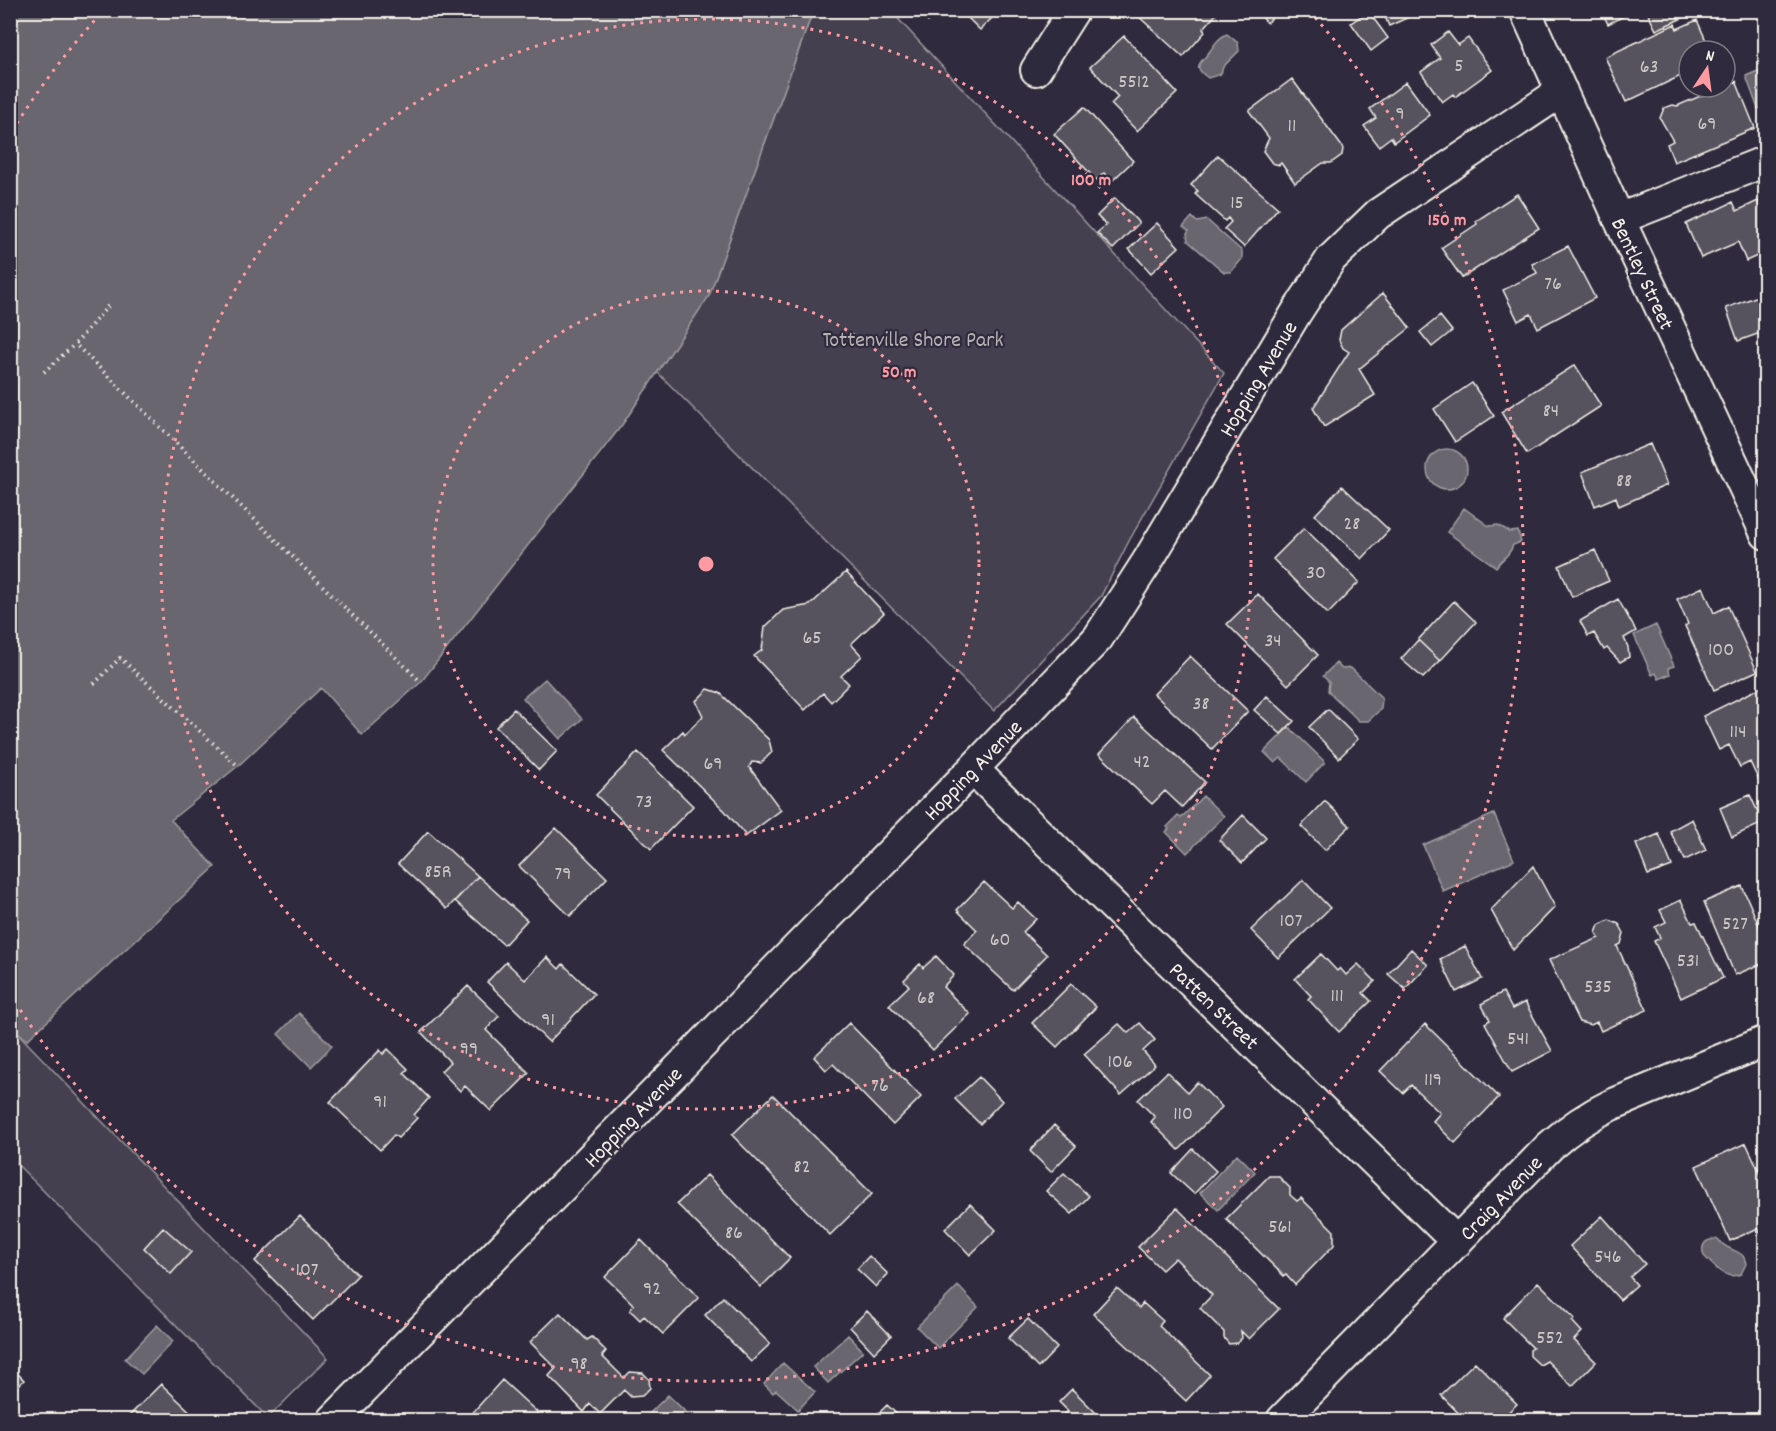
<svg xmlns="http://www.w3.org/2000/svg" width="1776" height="1431" viewBox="0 0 1776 1431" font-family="Dekko,sans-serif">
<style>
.green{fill:#454050;stroke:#9c989c;stroke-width:1.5}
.water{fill:#6a6670;stroke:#a19ea0;stroke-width:1.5}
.building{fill:#56525f;stroke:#f4f1e8;stroke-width:1.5}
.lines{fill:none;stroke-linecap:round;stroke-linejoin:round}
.minor-casing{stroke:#f4f1e8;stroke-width:34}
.path{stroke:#f4f1e8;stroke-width:4;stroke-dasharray:1.5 4.5;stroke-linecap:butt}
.minor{stroke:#2f2a3d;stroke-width:30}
.ring{fill:none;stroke:#ff9aa2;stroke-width:3;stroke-dasharray:3 6}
.labels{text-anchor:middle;stroke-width:4.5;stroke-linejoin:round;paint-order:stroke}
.number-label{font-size:20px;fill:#ccc9c6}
.street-label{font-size:22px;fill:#f4f1e8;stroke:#2f2a3d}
.park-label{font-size:22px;fill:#b7b3b3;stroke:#2f2a3d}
.centre{fill:#ff9aa2;stroke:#2f2a3d;stroke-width:3}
.ring-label{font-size:18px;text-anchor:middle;font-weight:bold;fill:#ff9aa2;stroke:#2f2a3d;stroke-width:4.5;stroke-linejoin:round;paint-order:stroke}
</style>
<rect width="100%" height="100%" fill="#2f2a3d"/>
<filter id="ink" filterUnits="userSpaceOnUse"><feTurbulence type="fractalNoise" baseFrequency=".0167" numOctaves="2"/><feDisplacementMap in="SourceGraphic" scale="12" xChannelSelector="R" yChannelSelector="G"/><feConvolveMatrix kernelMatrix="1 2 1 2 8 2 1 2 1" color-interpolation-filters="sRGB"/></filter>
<g filter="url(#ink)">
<path class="green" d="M890,10L1224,373L1129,541L1101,596L994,711L657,372L709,295L813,11Z
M10,1025L328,1358L268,1418L11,1158Z"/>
<path class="water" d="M10,11H813L709,296L622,425L421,682L362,735L321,688L238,766L171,820L215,867L27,1040L10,1025Z
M1227,34L1238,43L1239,51L1223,67L1221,74L1208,78C1190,65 1202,63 1210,51C1215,44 1218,38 1227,34Z
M1765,68V106L1758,109L1746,76Z
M1192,217L1197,222L1207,220L1242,251V259L1231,272H1224L1188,241L1187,234L1189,231L1183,227Z
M1427 469a20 20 0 1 1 40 0a20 20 0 1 1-40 0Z
M1464,508L1489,526L1498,525L1510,532L1518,531L1521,542L1513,545C1510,556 1502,558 1496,567L1447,532Z
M1656,625L1674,666L1668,668L1670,674L1659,679L1656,673L1652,675L1634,635Z
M1336,663L1342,669L1351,668L1382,698L1381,709L1368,721H1359L1328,691L1329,682L1323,676Z
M545,679L582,719L560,739L523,698Z
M1289,727L1325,762L1306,782L1281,758L1275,763L1264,752Z
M1203,796L1224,816L1187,853L1166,832L1169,829L1167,827L1178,816L1181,818Z
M1494,814L1514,860L1443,891L1423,845Z
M299,1013L332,1046L311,1067L278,1034Z
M1237,1154L1255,1172L1218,1210L1200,1193Z
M1717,1239C1721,1242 1724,1246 1729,1248C1738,1253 1744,1252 1746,1264L1741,1274C1724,1281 1714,1265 1704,1256C1700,1245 1705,1239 1717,1239Z
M958,1286L978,1307L938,1348L917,1327Z
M157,1325L173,1341L142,1374L125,1359Z
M848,1335L863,1351L828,1383L813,1367Z
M783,1363L815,1392L798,1410L776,1390L773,1393L764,1384Z
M668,1395L694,1420H643Z"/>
<path class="building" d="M917,10H940L928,22Z
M960,10H1000L980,30Z
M1141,10H1220L1203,29L1205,32L1183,57L1137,15Z
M1256,10H1280L1267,23Z
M1382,10H1420V12L1389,26Z
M1601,10H1636L1608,24Z
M1650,10H1687L1689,15L1656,30L1647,12Z
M1368,11L1388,38L1371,51L1351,23Z
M1697,20L1708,45L1695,51H1689V72L1626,102L1605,57L1675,24L1677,29Z
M1448,32L1458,45L1468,38L1492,70L1455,97L1453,94L1442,102L1421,72L1440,58L1431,45Z
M1124,36L1177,93L1137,131L1111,104L1118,97L1090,67Z
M1292,79L1343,148L1342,155L1331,163H1323L1295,183L1281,163L1279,165L1272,163L1263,151L1269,138L1249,111Z
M1736,81L1755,128L1674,162L1667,144L1673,141L1660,118L1664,108L1673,105L1677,106Z
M1406,82L1430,115L1394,142L1391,137L1379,146L1364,126L1376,118L1370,109Z
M1084,107L1133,161L1112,181L1104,173L1096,180L1054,134Z
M1218,155L1278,208L1244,247L1224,229L1231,222L1228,218L1225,221L1195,194L1198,191L1191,185Z
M1517,194L1539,228L1462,278L1441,248L1477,224L1476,221Z
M1115,198L1139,223L1113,249L1097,233L1106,225L1097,216Z
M1758,201L1766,218V252L1746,261L1738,242L1701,258L1686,224L1733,202L1737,211Z
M1157,223L1179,247L1151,273L1129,249Z
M1568,246L1595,298L1538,328L1531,314L1518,321L1503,290L1537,273L1532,264Z
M1383,293L1410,328L1359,369L1375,395L1324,427L1313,408L1349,352L1343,348L1339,340L1341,330Z
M1766,293V331L1738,341L1726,308Z
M1440,316L1452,331L1432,347L1420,332Z
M1575,365L1601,406L1527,454L1501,412Z
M1472,383L1494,416L1455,442L1434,409Z
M1650,444L1667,485L1619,506L1616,497L1595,506L1582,472Z
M1342,486L1389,530L1362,559L1315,515Z
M1304,528L1359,582L1328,614L1273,559Z
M1595,550L1609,581L1572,597L1559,566Z
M846,572L884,613L851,644L862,656L841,676L849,684L831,702L823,693L805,710L754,656L762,650L765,627L783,610L810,605Z
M1703,587L1714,613L1728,606L1757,671L1714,690L1685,626L1688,624L1677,599Z
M1258,594L1318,655L1288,685L1227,624Z
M1618,599L1636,631L1624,638L1628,647L1629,657L1620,662L1607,648L1604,650L1594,633L1588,636L1580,621Z
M1454,601L1476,622L1440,661L1418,640Z
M1418,640L1440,661L1423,678L1401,659Z
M1190,656L1248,711L1212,749L1154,694Z
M1764,686L1766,783L1761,785L1750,762L1740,767L1729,745L1719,750L1703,716Z
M708,689L720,693L769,740L772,752L761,763L752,762L749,767L781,810L746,836L725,811L663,750L683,731L685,734L703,716L696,701Z
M1267,696L1294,721L1281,734L1254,710Z
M514,709L557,751L539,770L496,727Z
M1328,709L1358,739L1339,758L1309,727Z
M1134,717L1205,782L1182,807L1165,791L1152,804L1099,754Z
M638,752L693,806L651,849L596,795Z
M1750,795L1763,823L1732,837L1720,808Z
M1325,801L1350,826L1325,850L1301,826Z
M1243,815L1266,838L1242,863L1219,840Z
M1692,819L1706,850L1685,860L1670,831Z
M556,828L607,878L570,916L519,866Z
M428,831L478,876L447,909L398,864Z
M1659,834L1672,866L1648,875L1636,844Z
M1533,866L1555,907L1513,950L1491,910Z
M478,876L527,920L504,945L455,901Z
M1303,880L1330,908L1278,958L1251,930Z
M984,882L1012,908L1018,902L1036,919L1023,932L1047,955L1013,990L964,944L977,930L957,910Z
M1742,886L1766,942V962L1735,975L1704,902Z
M1681,900L1692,923L1696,922L1723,978L1681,998L1654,941L1660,938L1655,927L1666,922L1660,910Z
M1609,920L1619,924L1624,933L1621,944L1617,946L1647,1010L1601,1031L1597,1022L1591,1025L1579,1022L1549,960L1599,938L1596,933L1599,925Z
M1465,946L1482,979L1456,992L1440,959Z
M1411,949L1428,965L1405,989L1388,974Z
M1321,954L1337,971L1340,968L1346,975L1358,964L1375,981L1363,993L1371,1001L1339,1032L1308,999L1311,996L1295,979Z
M936,956L954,975L943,987L970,1014L933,1050L889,1005L909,986L904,980L920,964L923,968Z
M547,957L559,969L563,964L594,994L549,1042L487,982L506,962L525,980Z
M1071,984L1096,1007L1057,1047L1032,1023Z
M468,986L499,1016L486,1030L529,1073L491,1111L465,1086L460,1091L441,1071L450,1062L421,1032Z
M1503,992L1512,1009L1525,1002L1552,1051L1512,1072L1485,1023L1490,1020L1481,1004Z
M849,1023L921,1097L893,1125L833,1064L826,1070L814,1057Z
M1140,1023L1155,1040L1143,1051L1155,1065L1121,1095L1084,1054L1119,1024L1128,1033Z
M1425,1024L1499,1097L1455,1143L1433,1121L1440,1113L1411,1085L1403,1093L1380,1071Z
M388,1049L408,1069L404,1073L429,1098L414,1115L417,1118L398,1138L394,1135L380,1150L330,1102L380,1050L383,1054Z
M1167,1072L1188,1092L1197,1082L1222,1107L1179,1150L1151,1122L1155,1117L1138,1100Z
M979,1077L1002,1101L980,1124L955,1099Z
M773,1095L872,1194L830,1235L732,1135Z
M1054,1125L1076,1146L1051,1172L1030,1151Z
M1746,1143L1762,1177L1766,1179V1231L1761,1234L1758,1228L1730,1241L1696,1166Z
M1193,1149L1216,1171L1194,1194L1171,1173Z
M1064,1173L1089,1196L1072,1214L1046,1191Z
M707,1175L790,1258L761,1287L677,1204Z
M1269,1176H1278L1290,1188V1195L1297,1201L1301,1198L1334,1231V1245L1295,1285L1286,1275L1284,1276L1226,1219Z
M970,1204L996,1230L970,1255L945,1229Z
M1177,1208L1279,1309L1249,1339L1241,1331L1242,1338L1237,1343L1229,1344L1224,1338V1332L1200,1308L1212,1295L1175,1258L1162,1270L1138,1247Z
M300,1216L358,1275L313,1320L255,1261Z
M1602,1216L1645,1264L1630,1277L1637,1285L1620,1300L1570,1246Z
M163,1227L191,1252L171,1274L144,1248Z
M641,1240L699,1298L663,1334L644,1316L640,1320L630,1310L634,1305L605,1277Z
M869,1256L888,1274L876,1287L857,1269Z
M1538,1282L1575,1319L1572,1321L1582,1332L1574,1340L1596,1362L1572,1386L1547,1361L1540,1365L1530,1356V1350L1533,1348L1503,1318Z
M1117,1288L1139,1308L1143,1303L1163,1321L1159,1326L1210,1375L1186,1401L1093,1314Z
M723,1297L770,1344L751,1362L705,1315Z
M867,1311L891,1336L874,1353L850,1327Z
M560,1313L587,1340L592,1337L606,1351L602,1356L624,1378L630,1372L643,1373L649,1379L650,1388L642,1396L631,1397L624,1390L600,1414L590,1404L584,1412L549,1376L556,1368L530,1342Z
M1028,1319L1057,1348L1038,1368L1008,1338Z
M1475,1362L1517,1404L1500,1420L1494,1418L1492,1420H1465L1441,1395Z
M10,1366L24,1380L10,1394Z
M502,1380L538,1413L530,1420H466Z
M161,1384L199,1420H125Z
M1072,1389L1103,1420H1058L1068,1411L1059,1402Z
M887,1405L903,1420H872Z"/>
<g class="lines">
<g class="minor-casing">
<path id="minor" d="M1525,10L1619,219L1766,534
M1036,70L1074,10
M1619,219L1766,161
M973,769L1457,1242
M333,1420L973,769L1098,638L1147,562L1296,313L1331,259L1378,214L1562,91
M1282,1420L1550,1146C1569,1129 1588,1116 1611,1105L1766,1041"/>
</g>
<path class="path" d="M108,306L75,344L421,682
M44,372L75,344
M94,684L120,658L238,766"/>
<use href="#minor" class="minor"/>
</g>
</g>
<g class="ring">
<circle cx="706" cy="564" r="273"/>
<circle cx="706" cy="564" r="545"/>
<path d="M12 131A818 818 0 0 1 103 11M1309 11A818 818 0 1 1 12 997"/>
</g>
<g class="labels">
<g class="number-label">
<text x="1459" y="71">5</text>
<text x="1649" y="72">63</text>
<text x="1134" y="87">5512</text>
<text x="1400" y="119">9</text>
<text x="1707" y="129">69</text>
<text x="1292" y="131">11</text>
<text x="1237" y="208">15</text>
<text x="1553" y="289">76</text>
<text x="1551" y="416">84</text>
<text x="1624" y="486">88</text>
<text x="1352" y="529">28</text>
<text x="1316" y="578">30</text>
<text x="812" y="643">65</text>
<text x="1273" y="646">34</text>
<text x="1721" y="655">100</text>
<text x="1201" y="709">38</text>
<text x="1738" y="737">114</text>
<text x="1142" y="767">42</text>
<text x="713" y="769">69</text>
<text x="644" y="807">73</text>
<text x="438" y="877">85R</text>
<text x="563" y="879">79</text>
<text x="1291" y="926">107</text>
<text x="1735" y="929">527</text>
<text x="1000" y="945">60</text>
<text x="1688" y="966">531</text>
<text x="1598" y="992">535</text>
<text x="1337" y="1001">111</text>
<text x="926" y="1003">68</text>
<text x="548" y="1025">91</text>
<text x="1518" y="1044">541</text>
<text x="469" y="1054">99</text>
<text x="1120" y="1067">106</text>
<text x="1433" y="1085">119</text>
<text x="880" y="1091">76</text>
<text x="380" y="1107">91</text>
<text x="1183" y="1119">110</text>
<text x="802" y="1172">82</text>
<text x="1280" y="1232">561</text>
<text x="734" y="1238">86</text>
<text x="1608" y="1262">546</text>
<text x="307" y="1275">107</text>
<text x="652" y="1294">92</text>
<text x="1550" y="1343">552</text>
<text x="579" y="1369">98</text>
</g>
<g class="street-label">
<text transform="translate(1644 273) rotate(65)" y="8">Bentley Street</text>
<text transform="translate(1257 378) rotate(-59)" y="8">Hopping Avenue</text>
<text transform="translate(972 769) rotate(-46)" y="8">Hopping Avenue</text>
<text transform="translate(1215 1005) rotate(44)" y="8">Patten Street</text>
<text transform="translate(632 1116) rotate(-46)" y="8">Hopping Avenue</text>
<text transform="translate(1500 1197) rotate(-46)" y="8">Craig Avenue</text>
</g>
<g class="park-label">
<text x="913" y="346">Tottenville Shore Park</text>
</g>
</g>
<circle cx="706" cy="564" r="9" class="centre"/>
<g class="ring-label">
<text x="1091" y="185">100 m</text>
<text x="1447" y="225">150 m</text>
<text x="899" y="377">50 m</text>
</g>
<rect width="1776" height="1431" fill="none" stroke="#2f2a3d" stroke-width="36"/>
<rect x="18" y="18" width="1740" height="1395" fill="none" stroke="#f4f1e8" stroke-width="2" filter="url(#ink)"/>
<g transform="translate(1707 69) rotate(13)"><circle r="28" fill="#2f2a3d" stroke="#7e7a81" stroke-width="1.5"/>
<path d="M0-4.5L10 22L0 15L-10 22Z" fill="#ff9aa2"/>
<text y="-9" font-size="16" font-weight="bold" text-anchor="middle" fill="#f4f1e8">N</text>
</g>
</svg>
